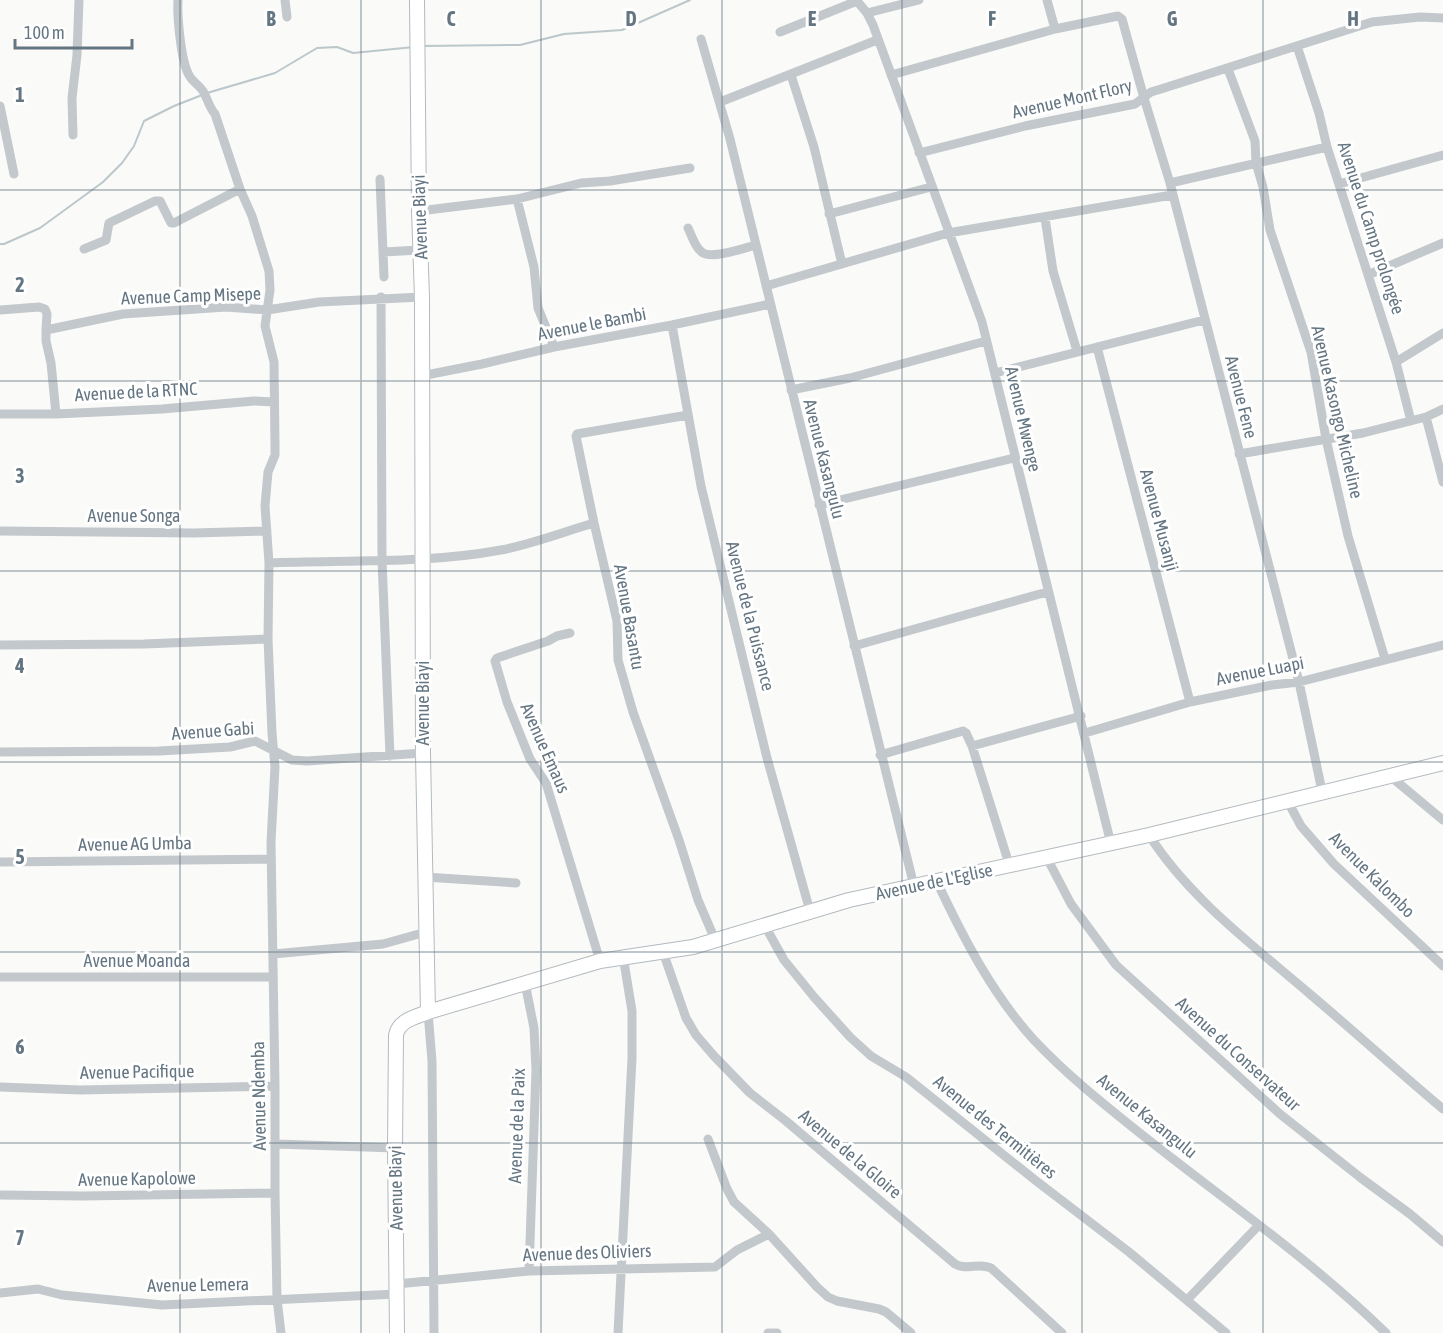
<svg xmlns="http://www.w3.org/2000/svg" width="1443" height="1333" viewBox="0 0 1443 1333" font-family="'Asap Condensed',sans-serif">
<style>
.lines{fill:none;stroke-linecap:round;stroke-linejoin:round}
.stream{stroke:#bbc7cb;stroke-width:2}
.secondary-casing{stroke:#b3babf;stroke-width:16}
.street{stroke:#c3c8cc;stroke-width:9}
.secondary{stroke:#fff;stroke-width:14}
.grid{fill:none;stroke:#657683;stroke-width:1.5;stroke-opacity:0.55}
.labels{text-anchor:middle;stroke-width:6;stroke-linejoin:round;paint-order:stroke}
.street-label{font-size:18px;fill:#657683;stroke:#fff}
.grid-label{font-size:20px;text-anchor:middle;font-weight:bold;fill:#657683;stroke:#fff;stroke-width:6;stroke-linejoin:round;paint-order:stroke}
</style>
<rect width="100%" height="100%" fill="#fafaf8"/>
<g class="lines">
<path class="stream" d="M422,46L520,45L564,34L622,30L690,0
M207,93L275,73L317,48L337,47L353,53L414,47
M0,244H4L40,228L103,182L122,163L134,146L144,121L174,106L202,95"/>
<g class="secondary-casing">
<path id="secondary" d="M417,0L419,211L422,297L423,753L428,1012
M397,1333L395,1148L396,1035C399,1020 416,1017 428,1012L600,961L693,947L849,900L1149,835L1443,763"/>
</g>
<path class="street" d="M178,0C177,16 181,62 189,75C192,82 201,86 204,93C208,100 209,107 215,114L240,189L252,216L269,271L270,290L265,326L274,362L275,445V455L268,472L265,506L269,563L268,639L272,733L275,767L271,842L275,1086V1193L277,1299L281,1333
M285,0L287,17
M1047,0L1055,29
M867,13L919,0
M780,32L857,1L867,13L873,25L982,322L1111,844
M701,39L730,139L914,886
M1297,46L1319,113L1327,147L1396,362L1411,421
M1228,69L1255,141L1256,163L1263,187L1270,230L1311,352L1326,439L1348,536L1385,659
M791,75L814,147L842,264
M891,75L1055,29L1118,16L1122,19L1144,98L1170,183L1299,682L1322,791
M720,102L877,40
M0,106L14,174
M73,135L72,98L77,55L79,0
M919,153L1025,126L1135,104L1151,92L1161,89L1372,22L1420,17L1443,18
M380,179L384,277
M1170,183L1327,147
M1339,184L1443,155
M517,199L534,267L538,308L554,347
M419,211L517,199L581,183L610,181L690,168
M829,214L931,187
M1045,218L1053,271L1077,351
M688,228C692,236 695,248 703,253C713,259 744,248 756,245
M84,249L106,240L109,223L155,201H160L171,223H174L240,189
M383,252L420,250
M1368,275L1443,243
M766,286L948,233L1172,195
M381,297L382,560L390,756
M0,310L39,307L45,309L47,314L46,330
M672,325L701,486L767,758L810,911
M1097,347L1190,702
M1396,362L1443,333
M995,373L1204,320
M421,376L482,364L554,347L672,325L770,304
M791,390L850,378L986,341
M0,414H56L162,409L254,401L274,402
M56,414L51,363L46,341V330L123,314L226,307L267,310L319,302L422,297
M688,415L577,434L576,436L594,523L617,621L618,660L633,712L679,840L698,900L716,942
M1426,417L1443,482
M1239,454L1363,433L1426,417L1443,409
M819,505L1014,458
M0,531L194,533L267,531
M269,563C346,560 425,564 501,550C532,544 563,532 594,523
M570,633L557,636L548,641L497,658L495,661L507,702L530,759L546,783L600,961
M0,645L144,644L268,639
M854,646L1047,592
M1085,733L1190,702L1272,685L1299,682L1443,645
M972,746L1010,867
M0,752L159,751L230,747L255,741L292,760L307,761L423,753
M880,755L963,731L966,733L972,746L1081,716
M1390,776L1443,820
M1287,800L1301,826L1334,864L1443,966
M1149,835C1190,899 1254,946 1311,995C1356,1033 1399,1072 1443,1109
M1047,858L1071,904L1116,965L1280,1114L1361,1178L1410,1214L1443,1242
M0,862L271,859
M425,877L516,883
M937,882C963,937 992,994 1034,1040C1065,1073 1101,1102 1136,1130C1220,1197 1309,1258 1386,1333
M765,926L784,960L814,997L850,1037L871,1056L906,1077L1035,1180L1129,1252L1226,1333
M663,952L686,1018L696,1035L714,1056L750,1093L786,1121L955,1264C966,1271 979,1262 991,1268L1062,1333
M273,954L383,944L426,932
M0,977H273
M525,983L534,1028L536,1070L529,1271
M428,1012L432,1061L434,1333
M0,1087L80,1090L275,1086
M708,1139L727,1189L734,1202L769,1234L817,1287L828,1297L837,1301L879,1309L886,1312L911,1333
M276,1144L395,1148
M0,1195L83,1196L275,1193
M397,1284L529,1271L715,1267L737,1250L769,1234
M0,1293L38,1289L62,1295L162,1305L397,1294
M1187,1300L1259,1225
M618,1333L632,1058V1011L623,956
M768,1333H777"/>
<use href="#secondary" class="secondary"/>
</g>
<path class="grid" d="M180,0V1333M361,0V1333M541,0V1333M722,0V1333M902,0V1333M1082,0V1333M1263,0V1333M0,190H1443M0,381H1443M0,571H1443M0,762H1443M0,952H1443M0,1143H1443"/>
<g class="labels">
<g class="street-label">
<text transform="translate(1072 99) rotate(-13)" y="6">Avenue Mont Flory</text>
<text transform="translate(420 217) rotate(-92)" y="6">Avenue Biayi</text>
<text transform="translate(1371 228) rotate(72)" y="6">Avenue du Camp prolongée</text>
<text transform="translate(191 296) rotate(-2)" y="6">Avenue Camp Misepe</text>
<text transform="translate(592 324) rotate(-11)" y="6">Avenue le Bambi</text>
<text transform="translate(136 392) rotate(-3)" y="6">Avenue de la RTNC</text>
<text transform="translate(1241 397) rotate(76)" y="6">Avenue Fene</text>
<text transform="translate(1337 412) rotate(77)" y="6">Avenue Kasongo Micheline</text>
<text transform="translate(1023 419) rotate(77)" y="6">Avenue Mwenge</text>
<text transform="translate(824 459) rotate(76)" y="6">Avenue Kasangulu</text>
<text x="134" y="522">Avenue Songa</text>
<text transform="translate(1159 520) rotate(75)" y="6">Avenue Musanji</text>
<text transform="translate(750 616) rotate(76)" y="6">Avenue de la Puissance</text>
<text transform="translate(629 617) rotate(80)" y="6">Avenue Basantu</text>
<text transform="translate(1260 671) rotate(-11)" y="6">Avenue Luapi</text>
<text transform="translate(423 703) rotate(-90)" y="6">Avenue Biayi</text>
<text transform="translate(213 731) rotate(-4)" y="6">Avenue Gabi</text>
<text transform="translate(545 748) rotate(66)" y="6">Avenue Emaus</text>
<text transform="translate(135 844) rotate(-1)" y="6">Avenue AG Umba</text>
<text transform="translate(1372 875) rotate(45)" y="6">Avenue Kalombo</text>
<text transform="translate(934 882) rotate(-12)" y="6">Avenue de L'Eglise</text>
<text x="137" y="967">Avenue Moanda</text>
<text transform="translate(1238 1054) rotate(42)" y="6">Avenue du Conservateur</text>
<text transform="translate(137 1072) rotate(-1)" y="6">Avenue Pacifique</text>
<text transform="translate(259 1096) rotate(-91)" y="6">Avenue Ndemba</text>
<text transform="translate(1147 1116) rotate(39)" y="6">Avenue Kasangulu</text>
<text transform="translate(517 1126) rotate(-88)" y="6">Avenue de la Paix</text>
<text transform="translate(995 1127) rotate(39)" y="6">Avenue des Termitières</text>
<text transform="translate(850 1154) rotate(40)" y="6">Avenue de la Gloire</text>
<text transform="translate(137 1179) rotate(-1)" y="6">Avenue Kapolowe</text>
<text transform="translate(396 1188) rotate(-91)" y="6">Avenue Biayi</text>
<text transform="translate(587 1253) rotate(-2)" y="6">Avenue des Oliviers</text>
<text transform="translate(198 1285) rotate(-1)" y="6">Avenue Lemera</text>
</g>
</g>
<g class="grid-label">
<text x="271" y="26">B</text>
<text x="451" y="26">C</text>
<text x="631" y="26">D</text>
<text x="812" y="26">E</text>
<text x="992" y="26">F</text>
<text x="1172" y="26">G</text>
<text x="1353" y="26">H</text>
<text x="20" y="102">1</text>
<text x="20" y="292">2</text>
<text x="20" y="483">3</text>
<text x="20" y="673">4</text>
<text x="20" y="864">5</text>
<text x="20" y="1054">6</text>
<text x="20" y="1245">7</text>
</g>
<path d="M15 39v9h117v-9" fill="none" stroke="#657683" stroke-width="3"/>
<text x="24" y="39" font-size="18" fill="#657683" stroke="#ffffff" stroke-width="4.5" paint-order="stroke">100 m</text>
</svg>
